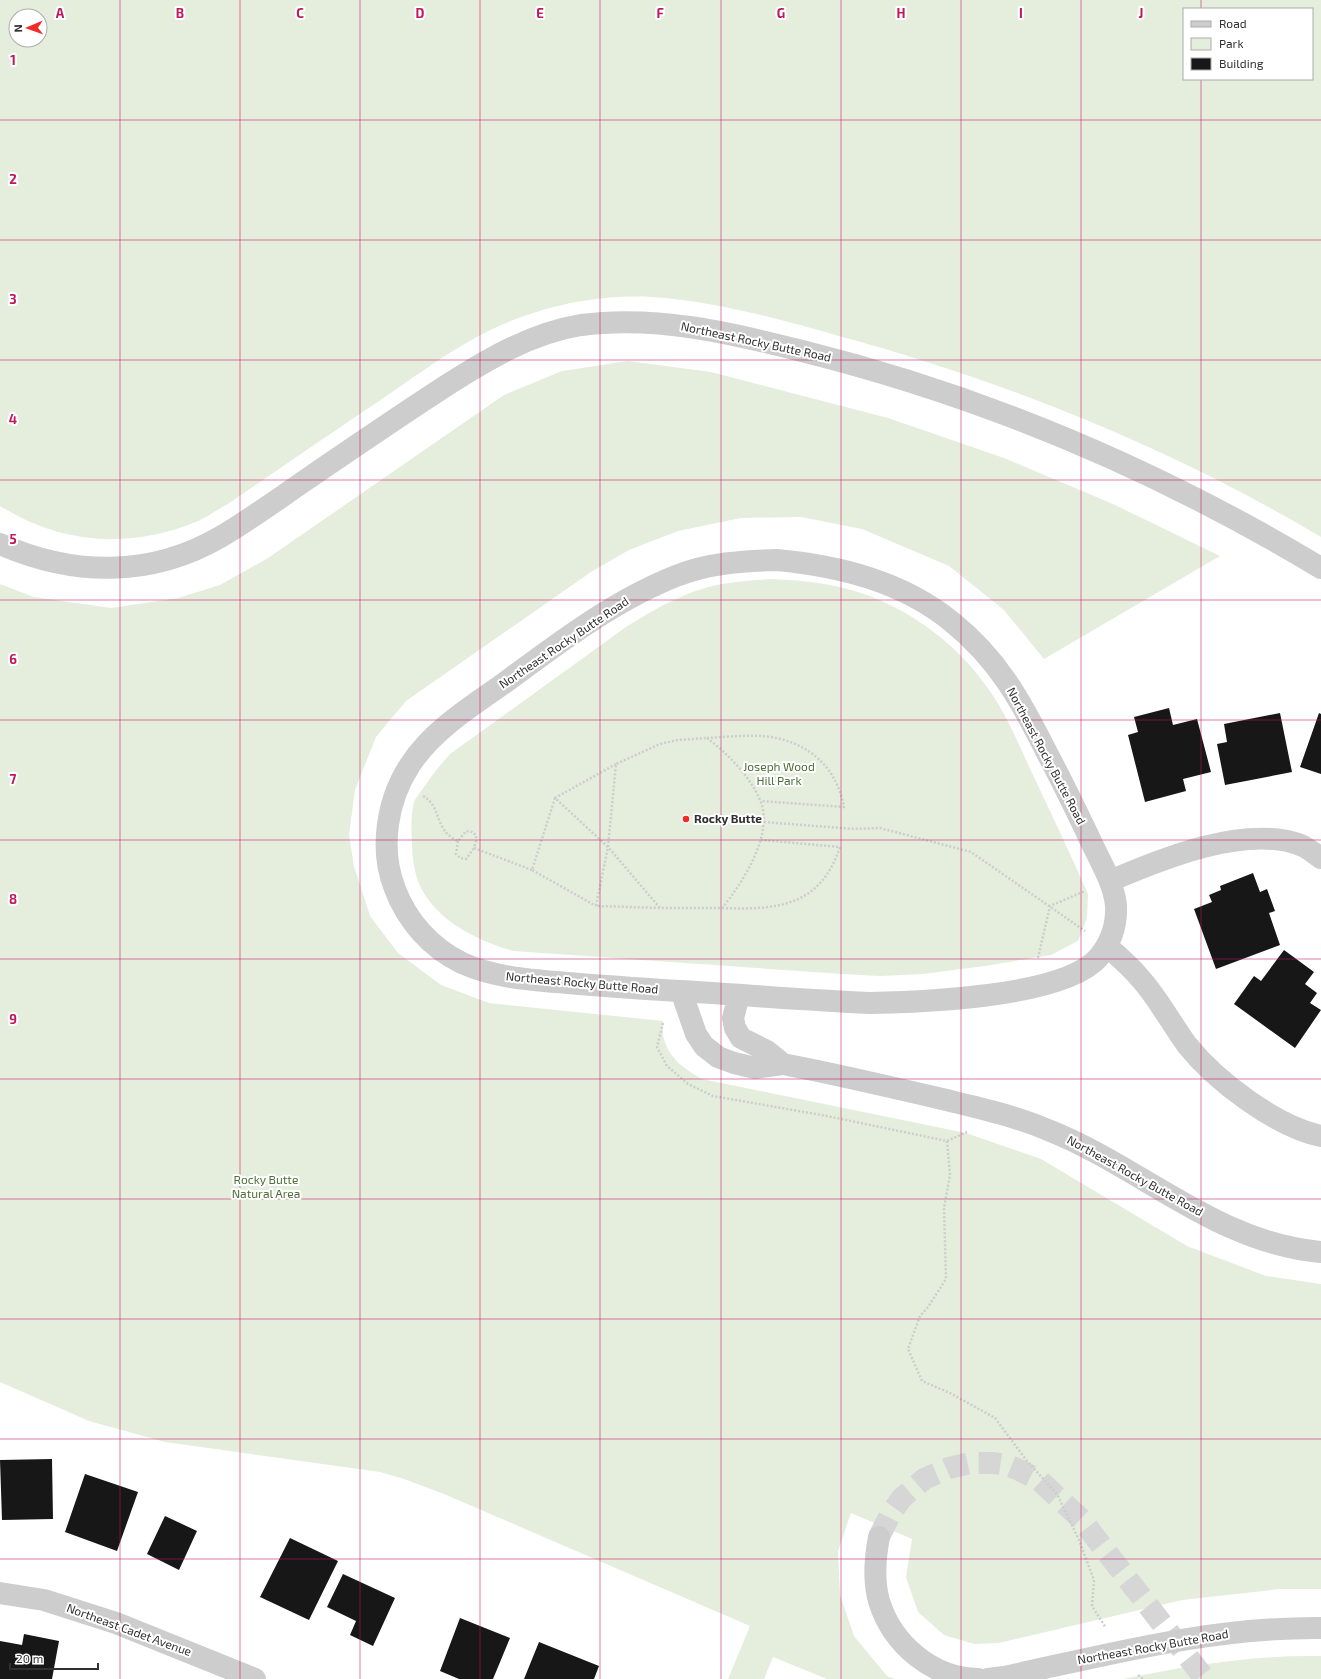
<svg xmlns="http://www.w3.org/2000/svg" width="1321" height="1679" viewBox="0 0 1321 1679" font-family="'Exo 2',sans-serif">
<style>
.green{fill:#e5eedd;fill-rule:evenodd}
.building{fill:#171717}
.lines{fill:none;stroke-linecap:round;stroke-linejoin:round}
.minor-tunnel{stroke:#d6d6d6;stroke-width:22;stroke-dasharray:22 11;stroke-linecap:butt}
.path{stroke:#cdcdcd;stroke-width:2.5;stroke-dasharray:2 2;stroke-linecap:butt}
.minor{stroke:#cdcdcd;stroke-width:22}
.grid{fill:none;stroke:#c2185b;stroke-width:1;stroke-opacity:0.55}
.poi-dot{fill:#f12b28;stroke:#fff;stroke-width:1.5}
.labels{text-anchor:middle;stroke-width:4;stroke-linejoin:round;paint-order:stroke}
.street-label{font-size:12px;fill:#303030;stroke:#fff}
.park-label{font-size:12px;fill:#4e6f3a;stroke:#fff}
.poi-label{font-size:12px;font-weight:bold;fill:#303030;stroke:#fff;text-anchor:start}
.grid-label{font-size:13px;text-anchor:middle;font-weight:bold;fill:#c2185b;stroke:#fff;stroke-width:4;stroke-linejoin:round;paint-order:stroke}
</style>
<rect width="100%" height="100%" fill="#fff"/>
<path class="green" d="M0,0H1321V537C1171,448 1008,382 839,336C778,319 715,301 651,297C612,295 570,301 533,313C477,330 430,366 382,399C330,434 279,469 228,504C218,509 209,516 198,521C132,549 62,545 0,506ZM1184,9H1312V79H1184ZM16,16H40V40H16Z
M628,361L711,372L888,418L1004,458L1113,504L1220,556L1044,659L1004,610L949,566L862,529L801,517L741,518L678,531L629,550L591,572L406,701L376,737L355,790L349,835L354,866L370,916L398,953L441,985L489,1003L663,1021C663,1026 662,1034 664,1039C670,1060 685,1069 702,1079L966,1133L1041,1159L1187,1246L1266,1276L1321,1284V1589H1280L1182,1600L999,1643L974,1644L944,1635L918,1612L906,1577L912,1539L851,1513L838,1551L840,1595L854,1636L887,1676L895,1679H827L773,1657L764,1679H728L750,1626L444,1494L404,1479L380,1472L165,1442L89,1421L0,1382V584L34,597L111,608L178,598L220,585L268,558L504,395L562,371Z
M771,579C800,580 830,583 858,592C909,608 959,645 989,690C1007,715 1019,745 1032,773C1051,813 1070,853 1088,894L1087,918L1078,941L1051,955L985,966L923,974L881,976L841,974L513,951C476,940 436,921 419,884C414,871 412,855 412,842C411,829 411,815 414,802C416,797 421,792 424,787C432,775 440,765 450,754L626,627C655,609 687,590 722,584C738,581 755,580 771,579Z
M1321,1656V1679H1123C1188,1665 1255,1655 1321,1656Z"/>
<path class="building" d="M1169,708L1173,725L1197,719L1211,772L1183,779L1186,791L1145,802L1128,735L1138,732L1134,717Z
M1280,713L1292,772L1225,785L1217,744L1227,742L1224,724Z
M1319,713L1321,714V774L1300,767Z
M1253,873L1260,892L1267,889L1275,911L1269,913L1280,945L1216,969L1194,909L1212,902L1209,895L1221,890L1220,886Z
M1284,950L1314,972L1305,984L1317,993L1310,1003L1321,1010L1295,1048L1234,1004L1254,976L1261,981Z
M52,1459L53,1519L2,1520L0,1460Z
M85,1474L138,1492L117,1551L65,1532Z
M165,1516L197,1531L179,1570L147,1554Z
M290,1538L338,1561L309,1620L260,1597Z
M343,1574L395,1598L373,1646L350,1635L356,1621L327,1607Z
M460,1618L510,1638L493,1679H459L440,1671Z
M24,1634L59,1641L52,1679H0V1641L22,1645Z
M539,1642L599,1666L594,1679H524Z"/>
<g class="lines">
<path class="minor-tunnel" d="M879,1537L891,1513L902,1498L924,1479L949,1468L970,1463H994L1007,1465L1017,1469L1039,1480L1081,1519L1205,1679"/>
<path class="path" d="M707,738C728,754 749,775 760,800C775,833 742,884 722,908H660L608,847L616,764L660,744L677,740Z
M707,738C725,737 745,735 763,736C805,740 836,764 844,807L761,801
M616,764L555,798L608,847L596,906L660,908
M423,796C443,807 433,830 458,841L466,831L472,832L476,835V841L474,848L532,870
M555,798L532,870L596,906
M764,822L854,829L880,828L971,852L1085,931
M458,841L456,854L460,858L466,859L474,848
M722,908C777,910 820,907 840,847L761,840
M1038,958L1050,906L1085,891
M663,1023L657,1047L667,1066L688,1084L713,1096L827,1116L947,1141L967,1132
M947,1141L950,1175L944,1208L946,1279L928,1307L920,1316L908,1349L922,1381L950,1393L995,1418L1027,1461L1057,1494L1079,1540L1094,1580L1092,1606L1106,1628
M1138,1675L1143,1679"/>
<path class="minor" d="M0,544C73,576 151,578 222,536C249,520 274,502 300,484C348,451 395,419 444,387C486,360 531,333 581,325C656,315 731,333 802,351C987,397 1158,470 1321,568
M777,560C839,566 902,581 952,622C998,659 1021,701 1047,753C1061,779 1074,806 1087,833C1097,856 1113,880 1116,905C1117,925 1111,943 1098,958C1063,997 922,1002 869,1003C806,1000 744,995 681,991C643,989 605,986 568,983C532,980 495,978 462,963C431,948 407,921 395,889C379,849 387,800 410,765C432,731 470,707 503,684C557,644 613,601 676,576C708,563 743,561 777,560Z
M1110,881C1161,859 1248,823 1303,846C1309,849 1315,854 1321,858
M1107,946C1118,956 1130,966 1140,978C1158,998 1171,1023 1187,1045C1216,1081 1275,1126 1321,1136
M681,991L696,1034L704,1046L718,1057L734,1063L755,1068L783,1064L808,1069C852,1078 895,1088 938,1098C975,1107 1013,1115 1048,1130C1142,1167 1216,1243 1321,1252
M739,995L733,1018L735,1028L741,1038L767,1051L783,1064
M879,1537C875,1558 873,1580 879,1601C892,1644 932,1678 978,1679
M0,1593L44,1600L116,1623L255,1679
M988,1679L1004,1677C1111,1654 1211,1627 1321,1628"/>
</g>
<path class="grid" d="M120,0V1679M240,0V1679M360,0V1679M480,0V1679M600,0V1679M721,0V1679M841,0V1679M961,0V1679M1081,0V1679M1201,0V9M1201,79V1679M0,120H1321M0,240H1321M0,360H1321M0,480H1321M0,600H1321M0,720H1321M0,840H1321M0,959H1321M0,1079H1321M0,1199H1321M0,1319H1321M0,1439H1321M0,1559H1321"/>
<circle class="poi-dot" cx="686" cy="819" r="4"/>
<g class="labels">
<g class="street-label">
<text transform="translate(756 342) rotate(12)" y="4">Northeast Rocky Butte Road</text>
<text transform="translate(564 643) rotate(-34)" y="4">Northeast Rocky Butte Road</text>
<text transform="translate(1046 756) rotate(62)" y="4">Northeast Rocky Butte Road</text>
<text transform="translate(582 983) rotate(5)" y="4">Northeast Rocky Butte Road</text>
<text transform="translate(1135 1176) rotate(29)" y="4">Northeast Rocky Butte Road</text>
<text transform="translate(129 1630) rotate(20)" y="4">Northeast Cadet Avenue</text>
<text transform="translate(1153 1647) rotate(-10)" y="4">Northeast Rocky Butte Road</text>
</g>
<g class="park-label">
<text x="779" y="771">Joseph Wood<tspan x="779" dy="14">Hill Park</tspan></text>
<text x="266" y="1184">Rocky Butte<tspan x="266" dy="14">Natural Area</tspan></text>
</g>
<g class="poi-label">
<text x="694" y="823">Rocky Butte</text>
</g>
</g>
<g class="grid-label">
<text x="60" y="18">A</text>
<text x="180" y="18">B</text>
<text x="300" y="18">C</text>
<text x="420" y="18">D</text>
<text x="540" y="18">E</text>
<text x="660" y="18">F</text>
<text x="781" y="18">G</text>
<text x="901" y="18">H</text>
<text x="1021" y="18">I</text>
<text x="1141" y="18">J</text>
<text x="13" y="65">1</text>
<text x="13" y="184">2</text>
<text x="13" y="304">3</text>
<text x="13" y="424">4</text>
<text x="13" y="544">5</text>
<text x="13" y="664">6</text>
<text x="13" y="784">7</text>
<text x="13" y="904">8</text>
<text x="13" y="1024">9</text>
</g>
<rect x="1183" y="8" width="130" height="72" fill="#ffffff" stroke="#acacac"/>
<rect x="1191" y="21" width="20" height="6" fill="#cdcdcd" stroke="#acacac"/>
<text x="1219" y="28" font-size="12" fill="#303030">Road</text>
<rect x="1191" y="38" width="20" height="12" fill="#e5eedd" stroke="#acacac"/>
<text x="1219" y="48" font-size="12" fill="#303030">Park</text>
<rect x="1191" y="58" width="20" height="12" fill="#171717" stroke="#acacac"/>
<text x="1219" y="68" font-size="12" fill="#303030">Building</text>
<g transform="translate(28 28) rotate(268)"><circle r="19" fill="#ffffff" stroke="#acacac"/>
<path d="M0-3L7 15L0 10L-7 15Z" fill="#f12b28"/>
<text y="-6" font-size="11" font-weight="bold" text-anchor="middle" fill="#303030">N</text>
</g>
<path d="M10 1663v6h88v-6" fill="none" stroke="#303030" stroke-width="2"/>
<text x="16" y="1663" font-size="12" fill="#303030" stroke="#ffffff" stroke-width="3" paint-order="stroke">20 m</text>
</svg>
